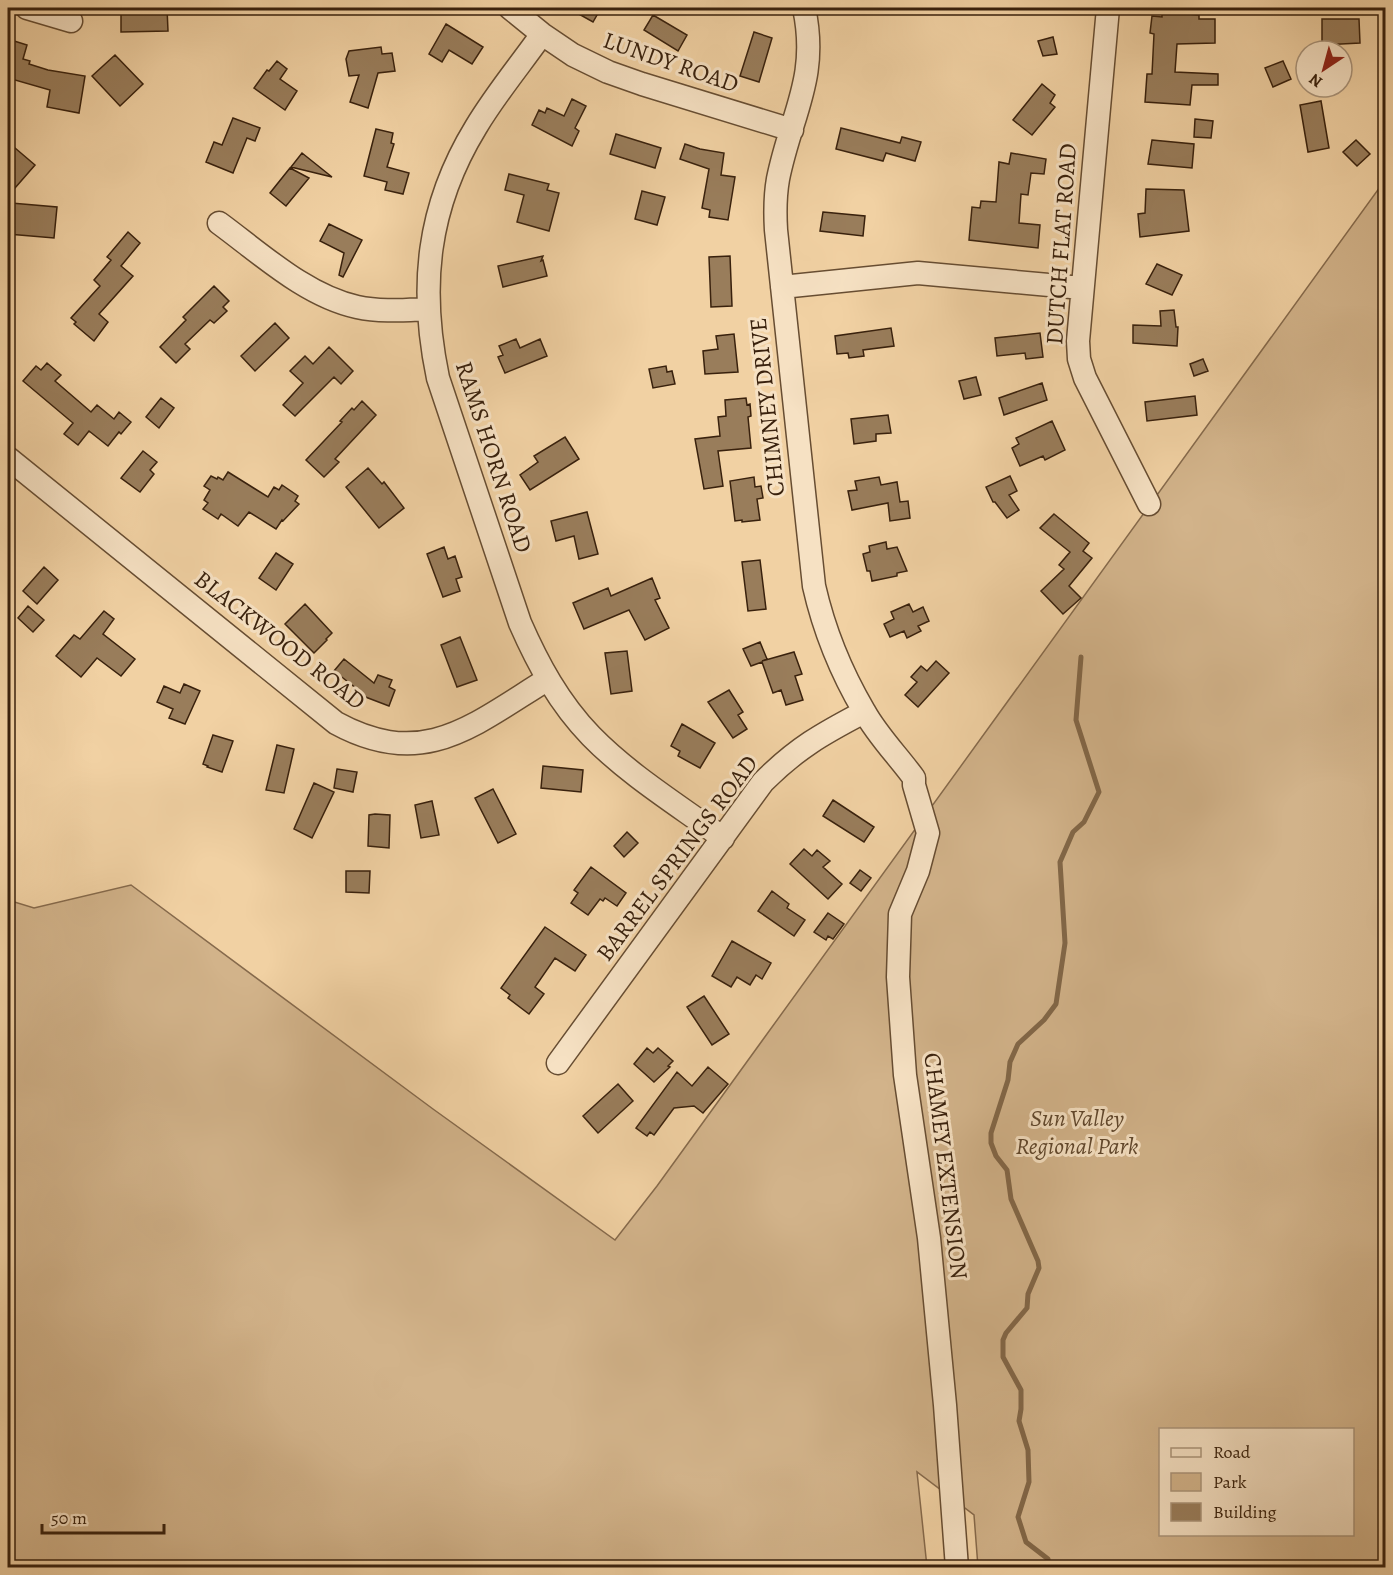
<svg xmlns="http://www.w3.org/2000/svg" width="1393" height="1575" viewBox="0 0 1393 1575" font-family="Alegreya,serif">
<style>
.green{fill:#d2b38a;stroke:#866a4c;stroke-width:1.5;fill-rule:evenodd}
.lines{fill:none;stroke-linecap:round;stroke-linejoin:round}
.stream{stroke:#826748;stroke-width:5}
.building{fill:#997d5b;stroke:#39210d;stroke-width:1.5}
.minor-casing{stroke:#674d32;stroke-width:25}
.minor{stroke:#f6e1c3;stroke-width:22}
.labels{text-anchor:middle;stroke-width:6;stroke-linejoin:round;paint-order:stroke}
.street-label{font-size:24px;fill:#39210d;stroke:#f6e1c3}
.park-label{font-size:24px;font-style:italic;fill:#5f462c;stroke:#f6e1c3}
</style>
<rect width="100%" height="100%" fill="#f1d1a3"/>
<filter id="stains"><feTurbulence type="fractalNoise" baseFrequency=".00333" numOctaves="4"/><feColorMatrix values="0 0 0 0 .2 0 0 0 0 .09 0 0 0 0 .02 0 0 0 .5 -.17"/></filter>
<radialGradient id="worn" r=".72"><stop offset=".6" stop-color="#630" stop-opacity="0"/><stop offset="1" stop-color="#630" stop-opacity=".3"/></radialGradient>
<path class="green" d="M1385,180V1567H978L974,1515L917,1472L927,1567H8V900L34,908L131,885L433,1109L615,1240L657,1186ZM1160,1430H1352V1534H1160Z"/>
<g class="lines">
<path class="stream" d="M1049,1568L1048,1559L1026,1542L1018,1517L1029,1482L1028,1450L1019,1421L1021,1409V1390L1003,1357V1340L1006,1333L1027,1308L1028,1294L1039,1268L1038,1261L1011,1199L1007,1170L996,1156L991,1143V1133L1008,1080L1010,1062L1018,1044L1044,1020L1056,1004L1065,943L1060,862L1073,832L1084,822L1099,792L1076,720L1081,657"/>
</g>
<path class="building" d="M123,8H167L168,31L121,32V10Z
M568,8H601L593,22Z
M1162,10L1189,11V14L1199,15V19H1215V43L1177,44L1175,72L1218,74V85H1192L1190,105L1145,102L1147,74H1152L1154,34L1150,33L1152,16L1162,17Z
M653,15L687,35L678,51L644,30Z
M1322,19H1359L1360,43L1322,45Z
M446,24L483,47L472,64L449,50L442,62L429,54Z
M754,32L772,38L759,82L740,76Z
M1053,37L1057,54L1043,56L1038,41Z
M11,40L27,45L23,59L30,61L29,64L48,70L85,76L79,113L47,107L50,90L8,78V52Z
M381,47L382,54L392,53L395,71L378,73L368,108L350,102L359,75L349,76L346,59L349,51Z
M115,55L143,84L120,106L92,76Z
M277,61L287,69L280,79L297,91L285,110L254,88L267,70L269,71Z
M1283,61L1291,79L1273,87L1265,68Z
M1042,84L1055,95L1050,103L1055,107L1032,135L1013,120Z
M572,99L586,106L575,128L579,131L572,146L532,125L539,110L545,113L547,108L564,116Z
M1321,101L1329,148L1308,152L1300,105Z
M233,118L260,128L255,141L247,138L233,173L206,162L214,142L222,145Z
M1195,119L1213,121L1211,138L1194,137Z
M841,128L900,143L902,137L921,142L915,161L886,153L883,161L836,149Z
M376,129L393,133L391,143L394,144L387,167L409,173L403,194L385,190L387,182L364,176Z
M616,134L661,148L655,168L610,154Z
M1152,140L1194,144L1192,168L1148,164Z
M1356,140L1370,154L1357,166L1343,152Z
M8,142L35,165L8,196Z
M685,144L700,149L724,153L721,175L735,177L728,220L709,217L710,210L702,208L709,169L680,159Z
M302,153L332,177L291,167Z
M1011,153L1046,159L1044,174L1031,173L1028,195L1021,194L1019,223L1040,225L1038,248L969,240L972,207L980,208L981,201L996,202L999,162L1009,164Z
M290,168L309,178L286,206L270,193Z
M509,174L549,184L547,190L559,193L549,231L517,222L524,195L505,190Z
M1146,189L1184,190L1189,231L1140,237L1138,214L1145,213Z
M642,191L665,197L657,225L635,219Z
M11,203L57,207L54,238L8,234Z
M823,212L865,216L863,236L820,231Z
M329,224L362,240L343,277L339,275L344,253L320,241Z
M128,232L140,243L121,266L133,276L99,314L108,322L94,341L74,324L76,322L71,318L100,286L94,280L111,260L107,257Z
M543,256L541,261L543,260L547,276L503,287L498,266Z
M730,256L732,306L711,307L709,257Z
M1157,264L1182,275L1172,295L1146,284Z
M214,286L229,301L223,307L227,311L214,323L210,320L185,344L190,349L176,363L160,347L186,320L183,317Z
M1174,310L1176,327H1178L1177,346L1133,343V325L1161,326L1160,311Z
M275,323L289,338L255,371L241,356Z
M891,328L894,346L863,350L864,356L849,358L848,353L837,354L835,336Z
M1040,333L1043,357L1026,359L1025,353L997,356L995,338Z
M734,334L738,372L705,374L703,351L718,349L716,336Z
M516,339L520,348L540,339L547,356L505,373L498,357L503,355L499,346Z
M329,347L353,371L341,384L334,377L295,416L283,405L303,383L290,371L305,356L313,364Z
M1203,359L1208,371L1194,376L1190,364Z
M47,363L61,375L55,381L91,412L97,405L114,419L119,412L131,422L121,434L119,432L108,446L89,431L78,445L64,434L73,423L23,381L36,366L41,370Z
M666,366L667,372L672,371L675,384L653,388L649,369Z
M976,377L981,395L964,399L959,381Z
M1042,383L1047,400L1004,415L999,398Z
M1195,396L1197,415L1147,421L1145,402Z
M161,398L174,408L159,428L146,417Z
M746,398L747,405L750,404L751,416L748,417L751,448L718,451L723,486L704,489L695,439L720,436L718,417L726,416L725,400Z
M362,401L376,415L335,459L339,462L324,477L306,460L342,422L340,421L352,408L354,410Z
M888,415L891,433L876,434V441L854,444L851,419Z
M1052,421L1065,450L1045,460L1043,456L1020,466L1012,448L1019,444L1016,438Z
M565,437L579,459L530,490L520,475L538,462L534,456Z
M143,451L157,462L150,470L154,474L140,492L121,478Z
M368,468L382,484L384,482L404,508L379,528L346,487Z
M228,472L268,497L274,487L279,490L282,485L298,496L295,501L299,504L283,521L282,520L276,529L249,512L238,526L221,514L218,519L203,509L208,503L204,500L210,490L204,486L211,476L217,479L218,477L223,480Z
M1010,476L1017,491L1009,495L1019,510L1007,518L995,502H993L986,487Z
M754,477L755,487L761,486L763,498L757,499L760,520L742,522V520L735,521L730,481Z
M879,477L881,485L897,482L900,502L908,501L910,518L890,521L888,503L852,510L848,491L857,490L855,481Z
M587,512L598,554L579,559L574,536L556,541L551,521Z
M1054,514L1089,543L1083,551L1092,558L1069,586L1081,598L1063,614L1041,591L1064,569L1059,565L1070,552L1040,528Z
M886,542L887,549L897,547L907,571L897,573V576L872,581L870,571H867L863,554L870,552L869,546Z
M444,547L448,559L455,556L462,577L456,579L460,591L443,597L427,554Z
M276,553L293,564L276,590L259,578Z
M760,560L766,609L748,611L742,562Z
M44,567L58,580L37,604L23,591Z
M652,578L660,598L655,600L669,628L645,640L629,610L584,629L573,603L608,588L611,596Z
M305,604L332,633L326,639L327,640L314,653L285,624Z
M909,604L913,612L923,607L929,621L918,626L921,631L907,638L904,631L890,637L884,624L894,619L891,612Z
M28,606L44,620L33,632L18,618Z
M104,611L114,619L103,634L135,659L121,676L97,658L81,677L56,656L74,635L80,639Z
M460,637L477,680L457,687L441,645Z
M760,642L767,659L762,661L794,652L802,674L795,676L803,700L786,705L781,690L773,693L762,662L751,666L743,649Z
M627,651L632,691L611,694L605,653Z
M344,659L374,683L378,675L392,680L389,687L395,690L389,706L355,693L357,689L334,671Z
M936,661L949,673L918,707L905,695L917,682L911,677L921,666L927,671Z
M184,684L200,691L185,724L169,718L173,709L157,702L164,686L180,693Z
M729,690L743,712L738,715L747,729L733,738L708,702Z
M682,724L715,743L700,768L678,756L680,751L671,746Z
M213,735L233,741L222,772L207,767L208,766L203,764Z
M277,745L294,749L284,793L266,790Z
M543,766L583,770L581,792L541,788Z
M337,769L357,772L353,792L334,788Z
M314,783L334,792L312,838L294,829Z
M493,789L516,834L498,843L475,798Z
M833,800L874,827L864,842L823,816Z
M432,801L439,835L421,838L415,805Z
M375,814L390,815L389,848L368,846L369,815Z
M627,832L638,843L624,857L614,846Z
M804,849L812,856L817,850L830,861L823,867L842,884L828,899L790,864Z
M591,867L626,893L617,906L605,898L603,901L600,899L588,915L571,903L578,893L574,890Z
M860,870L871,878L861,891L850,883Z
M346,871H370L369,893L346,892Z
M772,891L789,904L787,908L805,920L794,936L758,911Z
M828,913L844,924L833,939L828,936L826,940L814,932Z
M545,927L586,955L575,971L555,958L535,987L544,994L529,1014L508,998L510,995L501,988Z
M732,941L771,963L762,979L756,975L750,985L737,977L731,987L712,976Z
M704,996L729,1034L712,1045L687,1007Z
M647,1048L653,1053L658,1048L673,1061L668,1066L670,1067L654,1082L634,1064Z
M708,1067L728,1084L703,1113L694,1106L674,1108L654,1135L650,1132L647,1136L636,1128L677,1072L692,1086Z
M618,1084L633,1101L598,1133L583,1116Z"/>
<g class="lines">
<g class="minor-casing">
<path id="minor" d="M27,8L71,21
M510,8L542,34L573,55L608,72L642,84L792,130
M804,8C819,78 791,114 778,179C775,196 775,213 776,230L814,586C824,630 841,672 864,711C877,735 898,756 914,778V785L928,833L918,871L900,914L898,977L905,1075L929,1238L945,1405L957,1568
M1108,8L1078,341L1079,359L1085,378L1149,504
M542,34C520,65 495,95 476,127C427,207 419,287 438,378L520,623C538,664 559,703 591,736C629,775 678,805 723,838
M219,223C260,253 306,296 357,307C380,312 404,310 427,309
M782,287L918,273L1082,288
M8,458L336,723C424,771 473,725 548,679
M558,1063L763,782C797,748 822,734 864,712"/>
</g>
<use href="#minor" class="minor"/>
</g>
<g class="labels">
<g class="street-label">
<text transform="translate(671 62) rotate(19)" y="8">LUNDY ROAD</text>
<text transform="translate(1061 244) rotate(-86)" y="8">DUTCH FLAT ROAD</text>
<text transform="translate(767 407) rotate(-96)" y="8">CHIMNEY DRIVE</text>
<text transform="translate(494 457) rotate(72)" y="8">RAMS HORN ROAD</text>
<text transform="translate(280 640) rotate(38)" y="8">BLACKWOOD ROAD</text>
<text transform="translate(677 858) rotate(-53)" y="8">BARREL SPRINGS ROAD</text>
<text transform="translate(946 1166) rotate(83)" y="8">CHAMEY EXTENSION</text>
</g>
<g class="park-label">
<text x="1077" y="1126">Sun Valley<tspan x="1077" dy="28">Regional Park</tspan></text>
</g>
</g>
<rect width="1393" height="1575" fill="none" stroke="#f1d1a3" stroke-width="30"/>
<rect x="9" y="9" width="1375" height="1557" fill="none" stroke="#39210d" stroke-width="3"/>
<rect x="15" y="15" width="1363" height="1545" fill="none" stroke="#39210d" stroke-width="1.5"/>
<rect x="1159" y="1428" width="195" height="108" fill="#f6e1c3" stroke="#aa947a" stroke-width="1.5"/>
<rect x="1171" y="1448" width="30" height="9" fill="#f6e1c3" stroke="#aa947a" stroke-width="1.5"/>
<text x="1213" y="1458" font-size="18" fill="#39210d">Road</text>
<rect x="1171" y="1473" width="30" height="18" fill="#d2b38a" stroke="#aa947a" stroke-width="1.5"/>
<text x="1213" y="1488" font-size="18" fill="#39210d">Park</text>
<rect x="1171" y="1503" width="30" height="18" fill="#997d5b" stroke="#aa947a" stroke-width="1.5"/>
<text x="1213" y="1518" font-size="18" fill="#39210d">Building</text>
<g transform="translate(1324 69) rotate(216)"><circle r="28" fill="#f6e1c3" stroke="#aa947a" stroke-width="1.5"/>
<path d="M0-4.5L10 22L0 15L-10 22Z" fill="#8f2418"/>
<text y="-9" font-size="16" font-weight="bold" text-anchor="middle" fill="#39210d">N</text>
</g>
<path d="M42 1524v9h122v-9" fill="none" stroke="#39210d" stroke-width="3"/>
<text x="51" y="1524" font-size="18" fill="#39210d" stroke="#f6e1c3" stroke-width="4.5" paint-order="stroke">50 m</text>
<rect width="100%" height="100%" filter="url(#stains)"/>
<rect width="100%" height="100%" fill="url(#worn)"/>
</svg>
